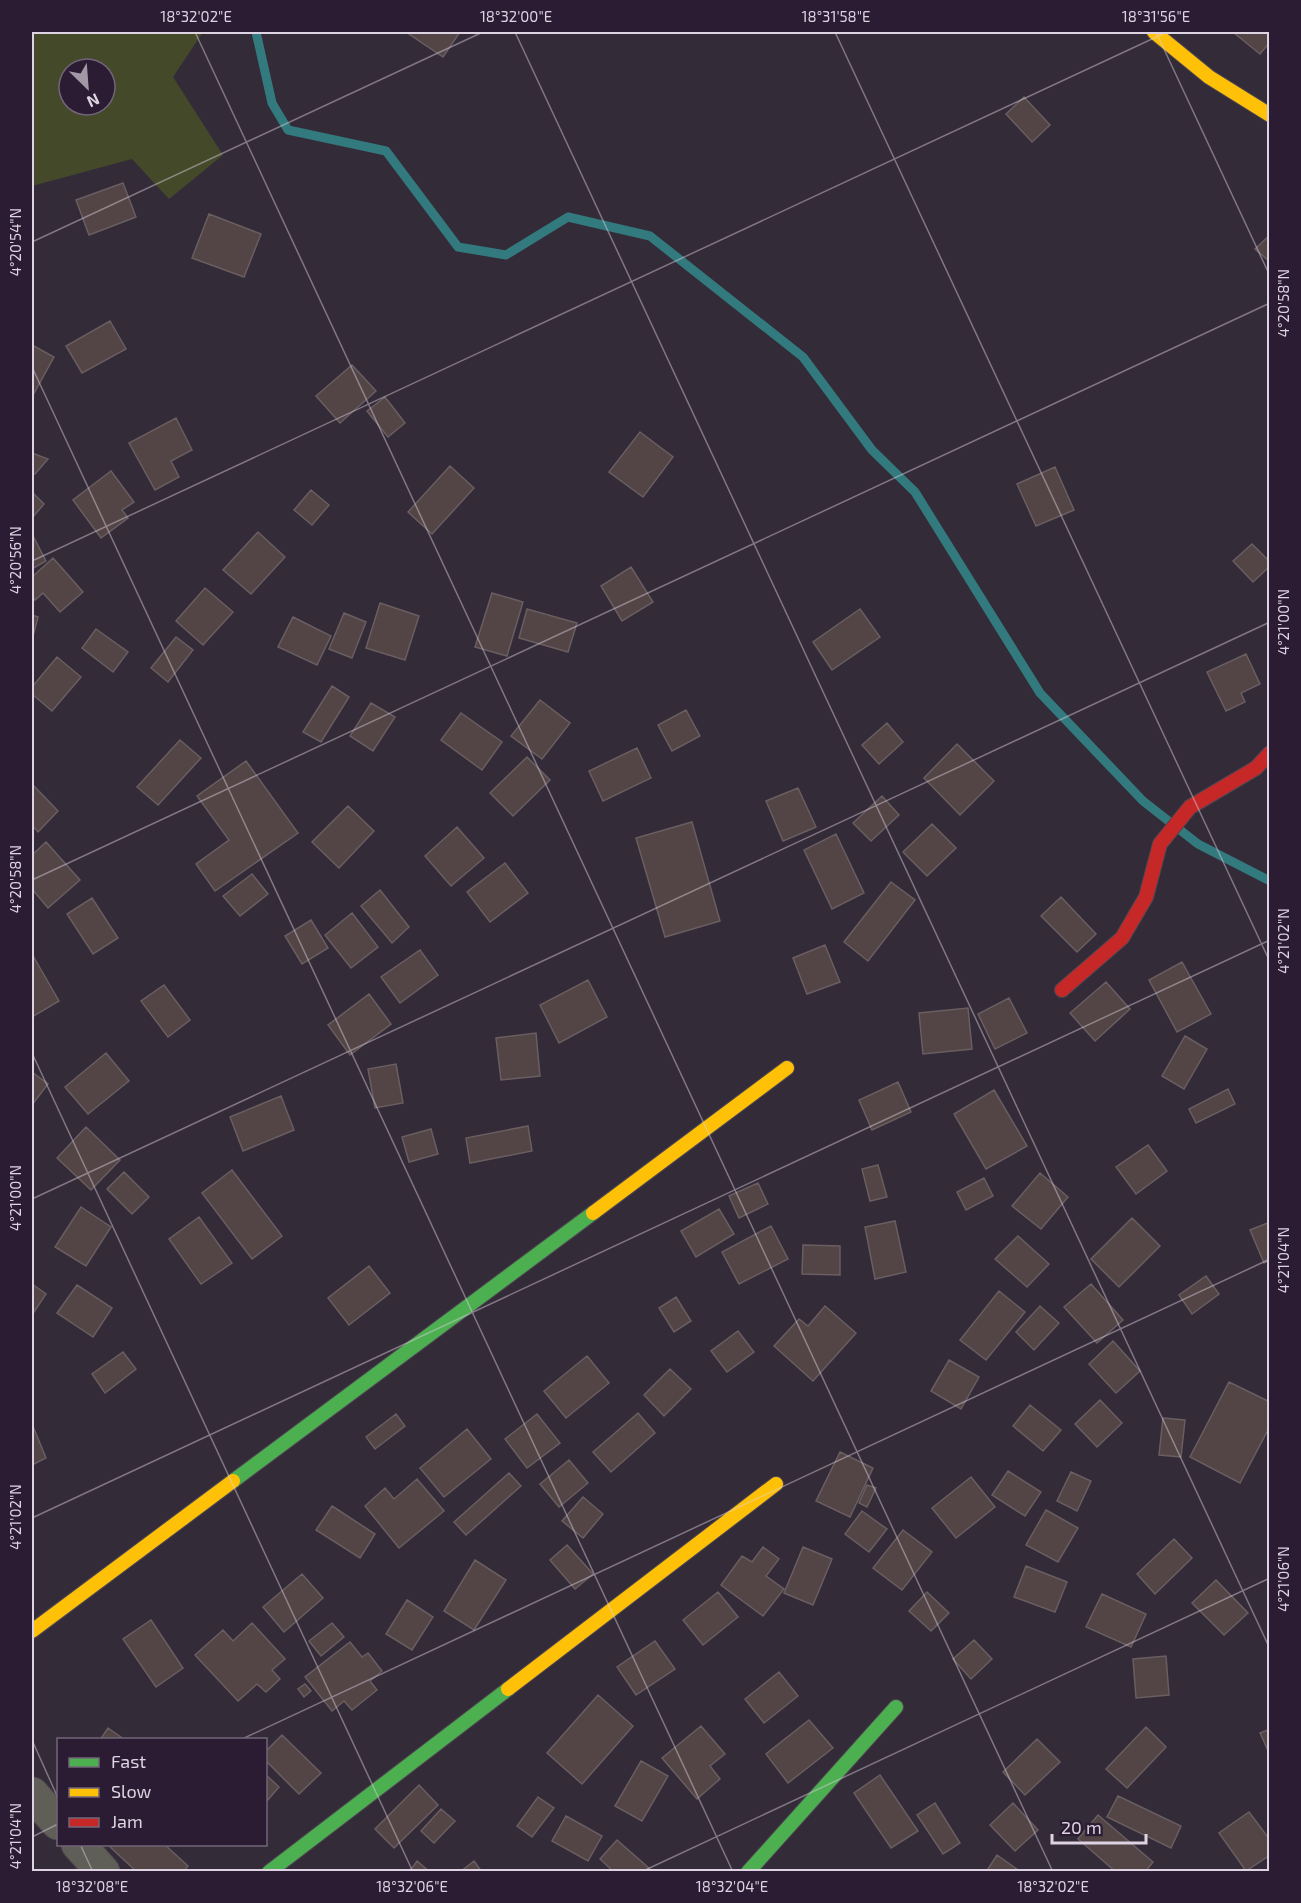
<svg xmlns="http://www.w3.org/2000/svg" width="1301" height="1903" viewBox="0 0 1301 1903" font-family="'Exo 2',sans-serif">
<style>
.green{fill:#44492a;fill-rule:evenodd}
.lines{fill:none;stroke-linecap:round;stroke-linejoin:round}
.stream{stroke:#327a7e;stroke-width:9}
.building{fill:#534445;stroke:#695e61;stroke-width:1.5}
.street-casing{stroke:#4e4752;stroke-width:35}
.fast-casing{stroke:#4e4752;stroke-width:16}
.slow-casing{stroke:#4e4752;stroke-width:16}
.jam-casing{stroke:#4e4752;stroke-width:16}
.street{stroke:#5f5f57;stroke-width:33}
.fast{stroke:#4caf50;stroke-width:14}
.slow{stroke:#ffc107;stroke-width:14}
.jam{stroke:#c62828;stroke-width:14}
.ticks{fill:none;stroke:#ddd3e2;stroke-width:1.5;stroke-opacity:0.45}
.neatline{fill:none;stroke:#ddd3e2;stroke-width:2}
.ticks-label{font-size:15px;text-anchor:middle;fill:#ddd3e2}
</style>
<rect width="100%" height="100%" fill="#342b38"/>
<path class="green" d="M32,32H203L173,77L223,155L169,199L132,159L32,186ZM69,69H105V105H69Z"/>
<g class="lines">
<path class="stream" d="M256,32L272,103L288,130L386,151L458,247L506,255L568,217L650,236L803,357L872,450L915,492L1040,693L1143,801L1198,844L1270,881"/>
</g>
<path class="building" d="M406,32H460L443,57Z
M1233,32H1270V42L1260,54Z
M1024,97L1050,125L1032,142L1006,114Z
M123,183L136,217L89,235L76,200Z
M209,214L261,234L244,277L192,258Z
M1270,235V262L1255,249Z
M110,321L126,349L82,373L66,346Z
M32,345L54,357L32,397Z
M352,365L376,391L340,423L316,396Z
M385,397L405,423L388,437L367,411Z
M176,418L192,450L171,461L179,477L155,490L129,443Z
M640,432L673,457L643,497L609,472Z
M32,453L48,459L35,474L32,473Z
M450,466L474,488L432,534L408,512Z
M1055,467L1074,510L1036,526L1017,484Z
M111,471L134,502L122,510L128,518L101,538L73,500Z
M311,490L329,505L312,525L294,510Z
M32,492L44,504L32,518Z
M258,532L285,557L251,594L223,570Z
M32,534L46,561L32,569Z
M1252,544L1270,562V566L1253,582L1233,561Z
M53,558L83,592L60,612L43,593L35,600L32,595V577Z
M631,567L653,602L622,621L601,586Z
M205,588L233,612L203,645L176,621Z
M492,593L523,602L507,656L475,647Z
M380,603L419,616L405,660L366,648Z
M527,609L577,623L568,652L519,638Z
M860,609L880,637L832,670L813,642Z
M344,613L366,622L352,658L329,649Z
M32,615L38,617L32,640Z
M293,617L331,636L317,665L278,647Z
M96,629L128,652L113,672L82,648Z
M176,637L193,650L168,682L151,668Z
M1246,654L1260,684L1241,693L1245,702L1226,711L1207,672Z
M57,657L81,677L52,711L32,694V687Z
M332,686L349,697L321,742L303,732Z
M540,700L570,723L542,759L511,736Z
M371,703L395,717L373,751L350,736Z
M686,710L700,736L672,751L658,725Z
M461,713L502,742L482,770L441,740Z
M887,723L903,742L879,764L862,745Z
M180,740L201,758L158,805L137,787Z
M957,744L994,781L960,815L924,778Z
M637,748L651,778L603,801L589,771Z
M527,757L550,780L513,816L490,793Z
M246,761L298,833L215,891L196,864L229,840L197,796Z
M32,784L58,811L38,832L32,825Z
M798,788L816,827L783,841L766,801Z
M882,796L899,815L871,841L853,823Z
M348,806L374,831L339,868L312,842Z
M692,822L720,921L665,937L636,838Z
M932,824L956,848L927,876L903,852Z
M457,827L484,858L451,886L425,856Z
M836,834L864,893L832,909L804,850Z
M46,842L80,880L48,908L32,889V855Z
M505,863L528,893L490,922L467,892Z
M252,874L268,894L240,916L223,896Z
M891,882L915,900L868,961L844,942Z
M380,890L409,927L392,943L361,906Z
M1061,897L1096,934L1077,952L1041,916Z
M92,898L118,938L93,954L67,914Z
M352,913L378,947L351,968L325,935Z
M311,920L328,948L302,964L285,936Z
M825,945L840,982L807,994L793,958Z
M420,950L438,975L400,1003L381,977Z
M32,954L59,1001L32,1017Z
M1182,962L1211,1014L1177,1032L1149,980Z
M588,980L607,1017L559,1043L540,1005Z
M1106,982L1130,1009L1095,1041L1070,1013Z
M164,985L190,1020L168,1037L141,1001Z
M369,994L391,1024L350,1055L328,1025Z
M1009,998L1027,1033L995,1049L978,1014Z
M968,1008L972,1049L923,1054L919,1013Z
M536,1033L540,1076L501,1080L496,1038Z
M1185,1036L1207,1049L1184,1089L1162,1076Z
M106,1053L129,1081L88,1114L65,1087Z
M396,1064L403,1103L375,1108L368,1069Z
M32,1072L48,1084L32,1105Z
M898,1082L911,1112L872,1130L859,1100Z
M1228,1089L1235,1104L1196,1123L1189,1109Z
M994,1090L1027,1146L986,1169L954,1114Z
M281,1096L294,1130L243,1151L230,1117Z
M528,1126L532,1151L470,1163L466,1138Z
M86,1127L120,1160L91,1190L57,1158Z
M431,1129L438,1154L409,1162L402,1137Z
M1148,1145L1167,1171L1136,1194L1116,1167Z
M878,1165L887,1197L870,1201L862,1169Z
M232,1170L282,1236L252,1259L202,1193Z
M124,1172L149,1197L132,1214L107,1189Z
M1040,1173L1068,1197L1041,1229L1012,1206Z
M984,1178L993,1196L966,1210L957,1192Z
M758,1183L768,1204L739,1218L729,1196Z
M81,1207L111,1227L86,1266L55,1247Z
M719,1209L734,1234L696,1257L681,1231Z
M199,1217L232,1263L201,1284L169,1239Z
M1132,1218L1160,1246L1119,1287L1091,1259Z
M895,1221L906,1272L875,1279L865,1227Z
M1270,1222V1260L1264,1263L1250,1230Z
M771,1226L788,1259L739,1284L722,1252Z
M1018,1236L1049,1264L1027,1287L995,1259Z
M803,1245L840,1246V1275L802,1274Z
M369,1266L390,1293L349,1325L328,1298Z
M1206,1276L1219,1294L1192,1314L1179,1295Z
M32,1284L46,1294L32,1315Z
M1091,1284L1123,1320L1097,1343L1064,1307Z
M77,1285L112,1308L93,1337L57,1313Z
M999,1291L1025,1312L986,1360L960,1340Z
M676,1297L691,1321L674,1332L659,1308Z
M825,1306L856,1333L813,1381L774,1346L799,1319L808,1326Z
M1040,1306L1059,1323L1034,1350L1016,1332Z
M738,1331L754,1352L727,1372L711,1351Z
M1113,1341L1140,1371L1116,1393L1089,1364Z
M123,1352L136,1369L105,1393L92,1374Z
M587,1356L609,1383L566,1418L544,1391Z
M949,1360L979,1377L961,1409L931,1391Z
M670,1369L691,1389L664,1416L644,1395Z
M1229,1382L1270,1402V1426L1240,1483L1190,1457Z
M1100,1400L1122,1423L1097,1447L1075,1424Z
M1030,1405L1061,1430L1043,1451L1013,1426Z
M638,1413L655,1433L611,1472L593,1452Z
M396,1414L405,1426L375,1449L366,1437Z
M537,1414L560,1443L527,1468L505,1439Z
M1163,1418L1185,1420L1181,1457L1159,1455Z
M32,1424L46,1458L32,1465Z
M467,1429L491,1459L444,1497L420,1468Z
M840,1452L873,1468L850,1517L816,1501Z
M569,1460L588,1483L559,1507L540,1484Z
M1008,1471L1041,1492L1025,1516L992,1495Z
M1071,1472L1091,1481L1077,1511L1057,1501Z
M509,1473L521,1486L466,1535L454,1522Z
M971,1477L995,1507L956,1538L932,1508Z
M417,1479L444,1511L399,1548L365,1506L385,1488L394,1499Z
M867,1485L876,1488L867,1507L859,1503Z
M583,1497L603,1514L583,1538L562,1521Z
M332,1506L375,1534L360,1558L316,1530Z
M1046,1510L1078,1528L1058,1562L1026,1545Z
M862,1511L887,1529L869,1552L845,1534Z
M903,1530L932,1552L902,1590L873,1568Z
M1174,1539L1192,1558L1155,1594L1137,1574Z
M567,1545L593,1574L575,1589L550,1560Z
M763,1547L779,1559L766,1576L784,1589L763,1616L721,1585L742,1556L752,1562Z
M803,1547L832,1559L813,1605L784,1593Z
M475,1560L506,1580L474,1630L444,1611Z
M1026,1566L1067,1582L1055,1612L1014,1597Z
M302,1574L323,1598L284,1632L263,1607Z
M1216,1580L1248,1613L1224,1635L1192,1603Z
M718,1592L738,1617L703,1645L683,1620Z
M927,1592L949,1613L931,1631L909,1611Z
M1102,1594L1146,1614L1131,1647L1086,1627Z
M407,1600L433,1617L412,1650L386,1634Z
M151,1620L183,1668L156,1687L123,1639Z
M252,1623L285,1659L272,1670L280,1679L266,1692L257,1684L238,1701L195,1655L223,1630L233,1641Z
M332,1623L344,1637L321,1656L309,1641Z
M974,1640L992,1659L971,1679L953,1659Z
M655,1641L675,1669L636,1695L617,1667Z
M350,1642L362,1657L368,1653L382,1671L370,1681L377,1690L352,1710L344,1701L332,1711L305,1677Z
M1166,1656L1169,1695L1136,1698L1133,1659Z
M779,1672L798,1696L764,1723L745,1699Z
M305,1684L311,1691L304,1697L298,1689Z
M598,1695L633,1726L582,1784L547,1753Z
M809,1720L833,1748L788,1783L766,1754Z
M701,1726L725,1754L710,1766L720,1779L697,1799L662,1758Z
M1146,1727L1166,1747L1127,1788L1106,1769Z
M108,1728L125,1740H100Z
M1270,1729V1755L1260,1733Z
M282,1735L321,1773L299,1794L266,1761V1751Z
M1037,1739L1060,1762L1025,1795L1003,1772Z
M641,1761L668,1776L642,1821L615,1806Z
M266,1775L279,1787L266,1802Z
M880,1775L918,1831L891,1848L854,1793Z
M419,1785L438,1805L394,1848L375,1829Z
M1118,1796L1181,1826L1171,1848L1107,1817Z
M538,1797L554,1808L532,1837L517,1826Z
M935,1803L960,1843L943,1854L917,1815Z
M1013,1803L1038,1830L1015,1851L990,1825Z
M441,1809L455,1821L434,1843L421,1831Z
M1249,1812L1270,1840V1855L1246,1871L1219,1833Z
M1098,1815L1153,1862L1145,1872H1116L1078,1839Z
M566,1816L602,1836L588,1861L552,1841Z
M617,1840L651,1870L650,1872H614L600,1859Z
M107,1844H164L188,1866L183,1872H137Z
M997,1855L1021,1872H986Z
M417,1861L430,1872H409Z
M474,1861L482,1872H460Z"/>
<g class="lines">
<g class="street-casing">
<path id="street" d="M32,1794L58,1823
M78,1844L103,1872"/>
</g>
<g class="fast-casing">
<path id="fast" d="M233,1481L593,1213
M269,1872L508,1689
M748,1872L896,1707"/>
</g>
<g class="slow-casing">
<path id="slow" d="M1154,32L1209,77L1270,115
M593,1213L787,1068
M32,1631L233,1481
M508,1689L776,1484"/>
</g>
<g class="jam-casing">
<path id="jam" d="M1062,990L1122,938L1146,897L1160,844L1190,807L1256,768L1270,753"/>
</g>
<use href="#street" class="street"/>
<use href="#fast" class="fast"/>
<use href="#slow" class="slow"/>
<use href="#jam" class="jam"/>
</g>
<path class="ticks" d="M195,32L1053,1872M515,32L1270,1649M835,32L1270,962M1156,32L1270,276M32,242L483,32M32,367L733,1872M32,561L1167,32M32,880L1270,303M32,1053L413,1872M32,1199L1270,622M32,1518L1270,940M32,1740L58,1798M240,1740L1270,1259M32,1837L58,1824M80,1844L93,1872M641,1872L1270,1578"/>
<rect width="1301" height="1903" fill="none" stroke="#2b1c33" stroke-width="66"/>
<rect x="57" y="1738" width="210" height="108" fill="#2b1c33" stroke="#726579" stroke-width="1.5"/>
<rect x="69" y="1758" width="30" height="9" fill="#4caf50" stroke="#726579" stroke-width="1.5"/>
<text x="111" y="1768" font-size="18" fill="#ddd3e2">Fast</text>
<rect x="69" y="1788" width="30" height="9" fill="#ffc107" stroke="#726579" stroke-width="1.5"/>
<text x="111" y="1798" font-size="18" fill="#ddd3e2">Slow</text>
<rect x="69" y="1818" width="30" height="9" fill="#c62828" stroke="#726579" stroke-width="1.5"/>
<text x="111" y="1828" font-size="18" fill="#ddd3e2">Jam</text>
<g transform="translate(87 87) rotate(155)"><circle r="28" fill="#2b1c33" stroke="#726579" stroke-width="1.5"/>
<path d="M0-4.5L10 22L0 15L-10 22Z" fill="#a298a6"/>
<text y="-9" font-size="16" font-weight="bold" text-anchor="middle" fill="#ddd3e2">N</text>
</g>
<path d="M1052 1834v9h94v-9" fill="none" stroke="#ddd3e2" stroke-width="3"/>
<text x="1061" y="1834" font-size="18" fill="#ddd3e2" stroke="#2b1c33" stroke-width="4.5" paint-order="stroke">20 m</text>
<rect x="33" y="33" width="1235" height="1837" class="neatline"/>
<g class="ticks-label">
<text x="196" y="22">18°32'02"E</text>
<text x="516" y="22">18°32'00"E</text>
<text x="836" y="22">18°31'58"E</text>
<text x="1156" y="22">18°31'56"E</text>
<text transform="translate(16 242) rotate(-90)" y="5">4°20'54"N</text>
<text transform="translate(1284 303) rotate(-90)" y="5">4°20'58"N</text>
<text transform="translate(16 560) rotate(-90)" y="5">4°20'56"N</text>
<text transform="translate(1284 622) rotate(-90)" y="5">4°21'00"N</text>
<text transform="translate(16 879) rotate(-90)" y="5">4°20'58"N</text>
<text transform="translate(1284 941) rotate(-90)" y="5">4°21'02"N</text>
<text transform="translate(16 1198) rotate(-90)" y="5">4°21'00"N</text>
<text transform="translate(1284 1260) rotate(-90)" y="5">4°21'04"N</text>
<text transform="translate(16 1517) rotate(-90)" y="5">4°21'02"N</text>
<text transform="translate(1284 1579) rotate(-90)" y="5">4°21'06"N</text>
<text transform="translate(16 1836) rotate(-90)" y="5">4°21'04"N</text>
<text x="92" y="1892">18°32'08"E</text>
<text x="412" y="1892">18°32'06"E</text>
<text x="732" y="1892">18°32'04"E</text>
<text x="1053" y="1892">18°32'02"E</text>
</g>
</svg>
